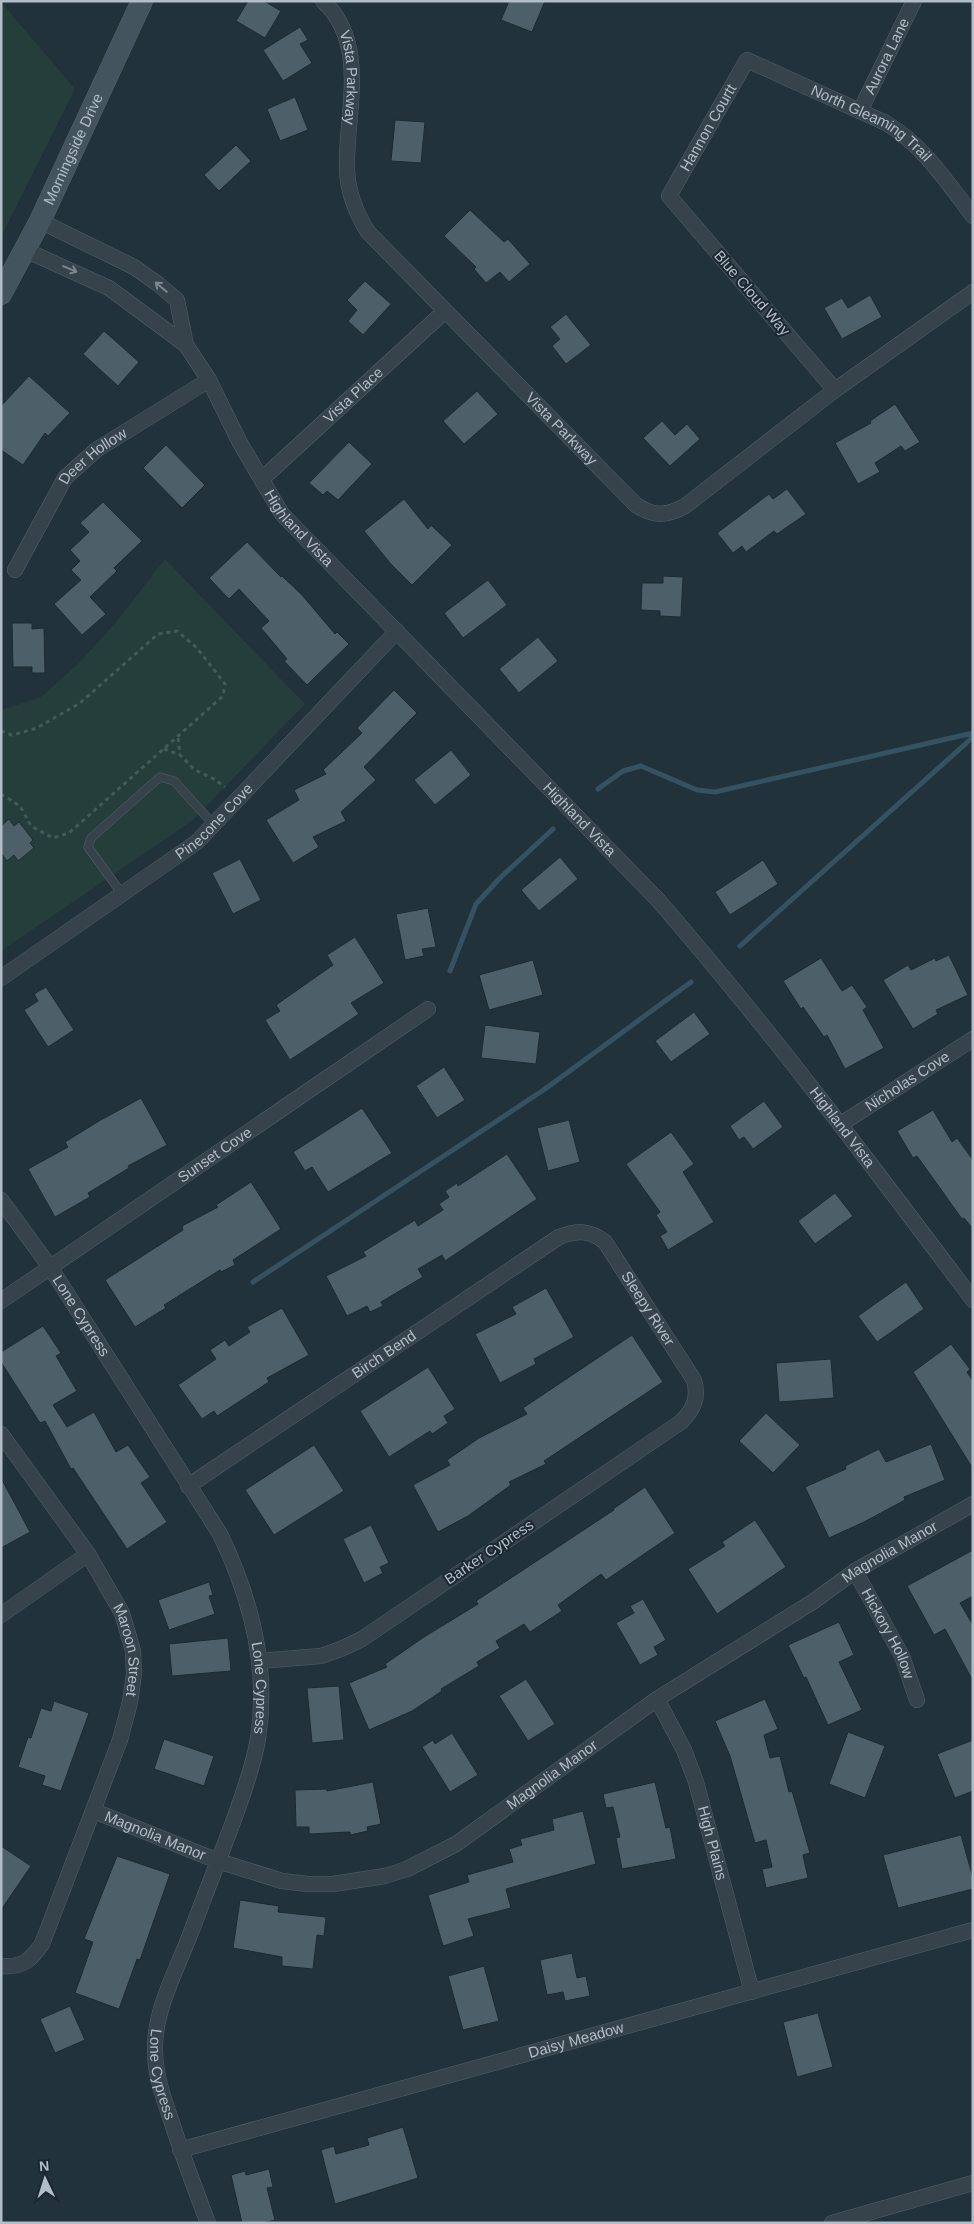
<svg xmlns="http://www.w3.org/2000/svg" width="974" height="2224" viewBox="0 0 974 2224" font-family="Helvetica,sans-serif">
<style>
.green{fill:#253e3b}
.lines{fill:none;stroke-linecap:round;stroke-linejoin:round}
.stream{stroke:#355263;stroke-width:5}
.building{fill:#4d5f69;stroke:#1d2a32}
.lane-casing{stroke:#546169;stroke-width:9}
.street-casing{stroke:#546169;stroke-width:16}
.secondary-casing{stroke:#546169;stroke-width:22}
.path{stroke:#445a58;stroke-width:3;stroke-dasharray:4 4;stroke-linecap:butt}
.lane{stroke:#36434b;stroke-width:8}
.street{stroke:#36434b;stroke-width:15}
.secondary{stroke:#44545e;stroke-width:21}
.oneway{stroke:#7a878f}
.labels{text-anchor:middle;stroke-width:4;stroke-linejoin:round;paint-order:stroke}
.street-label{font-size:15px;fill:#b1bec7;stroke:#1b2830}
</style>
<rect width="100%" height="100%" fill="#22323b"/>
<path class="green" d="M1,2L75,89L1,237Z
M165,559L305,704L193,820L1,951V710L41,697L78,664L118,620Z"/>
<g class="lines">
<path class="stream" d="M598,789L623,771L641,766L697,790L715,792L973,733
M740,946L973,737
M450,971L476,904L501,877L553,829
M253,1282L545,1089L691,982"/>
</g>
<path class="building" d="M248,1H264L281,11L265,38L236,21Z
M509,1H545L532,32L501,20Z
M300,27L308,40L300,44L312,63L283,81L263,50Z
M295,97L308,130L280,141L267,109Z
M395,120L425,122L421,163L391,161Z
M236,145L251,161L219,191L204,175Z
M470,210L504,242L508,239L530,264L509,282L500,272L486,283L474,269L476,267L444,236Z
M365,281L391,304L363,335L348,321L357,310L347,300Z
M870,295L882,317L842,339L824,308L842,298L848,308Z
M566,314L591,345L566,364L552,346L560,339L550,327Z
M104,331L139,362L118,386L83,354Z
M29,376L70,413L48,436L45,433L23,465L1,450V406Z
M477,391L498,414L464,444L443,421Z
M895,404L920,442L905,451L901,446L875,463L880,472L858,484L835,443L871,423L870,421Z
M662,421L675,435L687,424L700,439L670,466L643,438Z
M349,442L372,464L338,500L327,491L323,495L309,483Z
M166,445L205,485L182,508L143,468Z
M787,489L806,514L777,534L774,531L746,552L742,546L733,553L717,533L769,494L773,499Z
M404,499L428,529L431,525L452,545L412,585L390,563L364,531Z
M103,502L142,541L114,568L117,571L90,597L106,614L82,635L54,604L81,580L71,570L80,561L70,550L89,532L80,523Z
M247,542L281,577L282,576L302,595L335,634L337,632L349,644L307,685L284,661L287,659L261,628L269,621L239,589L229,599L209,578Z
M663,576L683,577L681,617L660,616V611L641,610L642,583H663Z
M488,580L507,605L463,638L444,613Z
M12,623H32V629L44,628L45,673H32V667H13Z
M538,637L558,661L519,693L499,669Z
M394,690L417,713L364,767L376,780L341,812L346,821L313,837L319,847L293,863L266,820L299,800L294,790L326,774L323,770L362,733L357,728Z
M451,750L471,775L435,805L414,780Z
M9,819L14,826L19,822L33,840L30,843L34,848L18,861L14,855L7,861L1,853V826Z
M560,857L578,879L539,911L521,890Z
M240,859L261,900L233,914L212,873Z
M763,860L778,884L730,915L715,892Z
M428,908L436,947L422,949L424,956L405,960L396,914Z
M355,937L384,983L351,1003L359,1014L290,1060L265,1020L280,1011L276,1005L333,965L327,955Z
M949,955L968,995L936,1010L938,1014L913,1029L883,980L908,965L911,970L935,958L936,961Z
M821,958L842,991L852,985L867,1007L863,1010L884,1048L845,1069L827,1035L824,1037L803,1007L801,1009L783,981Z
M533,960L543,995L489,1010L479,975Z
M46,987L74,1030L48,1047L24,1010L38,1001L34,994Z
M694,1012L710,1034L671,1062L655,1041Z
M485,1025L540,1032L536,1064L481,1058Z
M444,1067L465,1100L437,1118L416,1086Z
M141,1098L167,1145L128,1166L129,1168L88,1193L90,1197L55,1217L28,1169L68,1147L65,1142L99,1121Z
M764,1101L783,1127L753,1149L744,1137L739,1140L730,1126Z
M362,1108L392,1153L328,1192L312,1167L305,1171L293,1152Z
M933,1110L952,1142L957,1138L973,1160V1229L964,1218L962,1219L917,1156L913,1158L897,1131Z
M569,1120L580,1162L548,1171L537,1128Z
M671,1132L694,1164L683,1172L714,1222L668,1250L660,1236L667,1232L656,1215L660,1212L626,1164Z
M507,1154L537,1199L445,1261L442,1255L418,1269L423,1277L381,1302L383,1306L370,1312L367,1306L347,1316L326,1276L366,1256L363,1252L415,1220L418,1226L443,1210L439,1204L449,1197L445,1191L457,1183L458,1186Z
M251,1182L281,1229L233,1260L235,1265L221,1272L220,1270L164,1305L166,1308L135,1327L105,1280L183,1230L182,1226L218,1207L216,1205Z
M835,1193L853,1216L815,1244L798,1221Z
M906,1282L924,1309L877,1342L858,1316Z
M546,1288L574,1337L534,1359L536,1364L500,1383L475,1334L516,1314L512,1307Z
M282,1308L309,1355L267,1378L269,1382L217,1416L214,1411L202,1419L178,1385L216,1359L210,1350L225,1340L229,1346L250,1332L247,1327Z
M43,1326L61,1353L56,1356L77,1391L53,1405L67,1427L94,1412L116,1452L128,1445L150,1477L141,1483L167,1522L127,1549L73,1468L71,1469L45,1421L40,1423L1,1362V1352Z
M632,1335L663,1382L544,1461L546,1464L509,1482L511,1485L468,1516L438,1532L413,1485L450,1465L447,1460L479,1438L527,1414L523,1408Z
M951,1344L970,1369L967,1372L973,1381V1469L913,1372Z
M831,1359L834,1398L779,1402L776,1363Z
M428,1367L455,1409L444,1416L448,1423L432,1434L430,1431L389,1457L360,1411Z
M766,1413L800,1445L773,1473L739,1441Z
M931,1444L945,1480L904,1497L905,1500L864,1522L829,1538L805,1487L846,1469L845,1466L879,1449L886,1462Z
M314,1445L344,1491L274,1535L245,1490Z
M1,1478L30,1532L1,1548Z
M645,1487L675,1533L606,1580L601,1574L558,1605L562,1611L530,1632L524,1624L496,1641L500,1648L477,1662L479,1666L441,1689L442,1691L412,1711L369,1730L349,1683L387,1667L385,1664L424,1637L478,1604L476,1601L614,1510L613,1509Z
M755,1520L786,1567L717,1614L688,1569L725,1546L722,1542Z
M371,1525L389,1563L380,1567L383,1573L364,1583L343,1539Z
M973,1550V1596L960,1603L973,1625V1681L945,1629L934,1635L907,1586Z
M209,1582L213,1595L209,1596L215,1614L169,1630L158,1600Z
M643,1599L666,1640L654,1647L658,1655L640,1665L616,1623L634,1613L630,1606Z
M839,1622L854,1655L839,1662L862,1710L828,1725L806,1677L804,1678L788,1645Z
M228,1638L231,1671L172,1676L169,1644Z
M526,1679L555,1724L528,1741L499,1696Z
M339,1686L344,1740L312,1743L307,1688Z
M765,1699L778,1729L764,1735L770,1758L780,1756L789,1792L792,1791L810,1853L803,1855L808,1878L766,1888L762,1869L772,1867L766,1840L755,1843L730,1756L715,1721Z
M54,1701L89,1713L61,1791L42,1785L45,1776L18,1767L28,1737L31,1738L41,1708L51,1711Z
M848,1732L885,1746L865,1798L829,1784Z
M452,1733L478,1775L450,1792L422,1747L433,1740L435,1744Z
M164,1739L214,1756L204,1786L154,1769Z
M973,1740V1791L955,1798L937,1754Z
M373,1782L381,1824L367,1827L368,1831L350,1835V1832L309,1834V1827H296L295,1790L327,1789V1791Z
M655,1782L666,1828L670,1827L676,1859L622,1869L616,1838L620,1837L613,1807L606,1808L603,1794Z
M583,1811L596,1864L506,1889L511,1908L468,1919L474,1936L443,1946L428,1895L469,1882L467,1875L513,1862L509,1849L522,1845L520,1839L554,1830L552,1819Z
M961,1835L973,1878V1889L898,1908L883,1855Z
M1,1846L31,1866L1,1910Z
M117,1856L170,1874L153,1923L140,1960L137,1959L119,2009L75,1993L93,1942L84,1939Z
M240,1900L279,1906L278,1912L326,1917L324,1936L317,1935L313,1969L282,1966V1957L233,1948Z
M572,1953L577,1978L586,1976L590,1996L565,2001L563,1992L547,1995L540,1960Z
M484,1966L499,2021L463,2030L448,1976Z
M70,2006L85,2040L55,2053L40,2019Z
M818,2013L833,2067L797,2077L783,2022Z
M403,2127L418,2178L335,2204L321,2150L334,2146L336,2154L369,2145L367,2138Z
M269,2169L273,2187L267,2188L275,2220L263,2223H242L231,2175L245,2171L246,2175Z"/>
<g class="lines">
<g class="lane-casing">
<path id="lane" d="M122,894L88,847L91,838L160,777L174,781L214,825"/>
</g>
<g class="street-casing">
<g id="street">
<path id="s1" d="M323,1C370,44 345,116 347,170C348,193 356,213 368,232L636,505C654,517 667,516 685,506L835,390L973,292"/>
<path id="s2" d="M860,111L914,1"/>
<path d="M40,221L134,267L158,284L177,300L186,345"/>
<path id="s3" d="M25,250L109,288L186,345L209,380L240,443L282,514L658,900C769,1028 871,1164 973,1300"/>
<path id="s4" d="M835,390L669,196L747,60L886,123C924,146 947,182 973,216"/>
<path id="s5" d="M262,479L445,311"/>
<path id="s6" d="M15,570L65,478L96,450L209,380"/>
<path id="s7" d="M1,978L197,842L397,631"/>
<path id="s8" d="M841,1124L973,1039"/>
<path id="s9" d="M1,1200L50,1267L220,1534C251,1598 269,1668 258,1739C253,1767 243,1795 233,1822C219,1860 204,1897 190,1935C176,1971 154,2011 155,2050C155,2074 163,2097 171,2120C182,2154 195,2189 208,2223"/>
<path id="s10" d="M1,1301L428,1009"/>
<path id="s11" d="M1,1434L88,1554L122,1613L133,1651L134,1674L130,1702L120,1740L42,1944C31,1960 22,1968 1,1966"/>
<path id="s12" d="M188,1486L559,1237C577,1230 590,1230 605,1242L694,1380C699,1397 694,1409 681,1422L362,1639L341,1649L321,1656L259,1661"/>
<path id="s13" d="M855,1571L902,1656L917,1700"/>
<path d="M1,1615L88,1554"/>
<path id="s14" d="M657,1699L684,1750L696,1782L752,1992"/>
<path id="s15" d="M94,1811L218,1861L282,1881L308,1884H333L385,1876L407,1869L456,1844L657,1699L814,1601L855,1571L973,1504"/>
<path id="s16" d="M180,2150L973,1930"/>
<path d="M832,2223L973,2183"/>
</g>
</g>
<g class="secondary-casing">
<g id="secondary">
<path id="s17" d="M1,294L40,221L142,1"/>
</g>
</g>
<path class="path" d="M1,731L12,735L37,728L80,703L158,634L177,631L197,648L225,684L223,696L69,833L53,838L31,826L20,806L1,794
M178,738L180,755L195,770L214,779L225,787
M164,749L180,755"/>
<use href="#lane" class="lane"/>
<use href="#street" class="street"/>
<use href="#secondary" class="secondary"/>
</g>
<defs><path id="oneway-shaft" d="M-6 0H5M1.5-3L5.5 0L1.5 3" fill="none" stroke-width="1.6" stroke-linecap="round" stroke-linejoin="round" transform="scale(1.25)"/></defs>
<g class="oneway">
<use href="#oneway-shaft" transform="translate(70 269) rotate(23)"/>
<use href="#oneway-shaft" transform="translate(161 287) rotate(-140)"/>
</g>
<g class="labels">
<g class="street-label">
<text dy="5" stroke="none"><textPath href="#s2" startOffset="61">Aurora Lane</textPath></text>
<text dy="5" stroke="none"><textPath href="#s1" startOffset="84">Vista Parkway</textPath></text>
<text dy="5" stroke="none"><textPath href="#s4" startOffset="552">North Gleaming Trail</textPath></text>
<text dy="5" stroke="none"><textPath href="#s4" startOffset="334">Hannon Courtt</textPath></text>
<text dy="5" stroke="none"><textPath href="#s17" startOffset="162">Morningside Drive</textPath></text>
<text transform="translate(752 293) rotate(49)" y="5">Blue Cloud Way</text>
<text dy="5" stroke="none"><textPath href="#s5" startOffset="124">Vista Place</textPath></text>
<text dy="5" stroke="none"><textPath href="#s1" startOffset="519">Vista Parkway</textPath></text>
<text dy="5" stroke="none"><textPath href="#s6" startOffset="140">Deer Hollow</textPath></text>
<text dy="5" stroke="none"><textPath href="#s3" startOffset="404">Highland Vista</textPath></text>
<text dy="5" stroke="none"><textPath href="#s3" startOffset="809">Highland Vista</textPath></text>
<text dy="5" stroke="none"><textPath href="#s7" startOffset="265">Pinecone Cove</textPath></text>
<text dy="5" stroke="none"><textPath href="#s8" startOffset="79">Nicholas Cove</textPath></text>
<text dy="5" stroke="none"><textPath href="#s3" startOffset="1214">Highland Vista</textPath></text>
<text dy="5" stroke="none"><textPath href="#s10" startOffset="259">Sunset Cove</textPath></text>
<text dy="5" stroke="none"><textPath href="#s12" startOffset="575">Sleepy River</textPath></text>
<text dy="5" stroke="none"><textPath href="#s9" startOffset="141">Lone Cypress</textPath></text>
<text dy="5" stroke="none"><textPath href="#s12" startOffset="236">Birch Bend</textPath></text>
<text transform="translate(489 1552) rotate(-34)" y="5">Barker Cypress</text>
<text dy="5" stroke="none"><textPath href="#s15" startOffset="906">Magnolia Manor</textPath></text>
<text dy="5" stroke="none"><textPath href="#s13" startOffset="71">Hickory Hollow</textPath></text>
<text dy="5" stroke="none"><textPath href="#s11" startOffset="254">Maroon Street</textPath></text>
<text dy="5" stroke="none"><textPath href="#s9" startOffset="560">Lone Cypress</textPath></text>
<text dy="5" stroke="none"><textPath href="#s15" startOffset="501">Magnolia Manor</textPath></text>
<text dy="5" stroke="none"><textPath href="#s15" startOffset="66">Magnolia Manor</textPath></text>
<text dy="5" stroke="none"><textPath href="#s14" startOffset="155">High Plains</textPath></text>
<text dy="5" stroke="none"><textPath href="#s16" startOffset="411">Daisy Meadow</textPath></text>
<text dy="5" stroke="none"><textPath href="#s9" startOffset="965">Lone Cypress</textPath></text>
</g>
</g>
<rect width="974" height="2224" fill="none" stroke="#b1bec7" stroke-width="5"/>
<g transform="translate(45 2179) rotate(356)" stroke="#1b2830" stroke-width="4" paint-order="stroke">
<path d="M0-4L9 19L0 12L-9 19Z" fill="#b1bec7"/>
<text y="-8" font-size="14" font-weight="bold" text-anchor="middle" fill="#b1bec7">N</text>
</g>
</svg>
